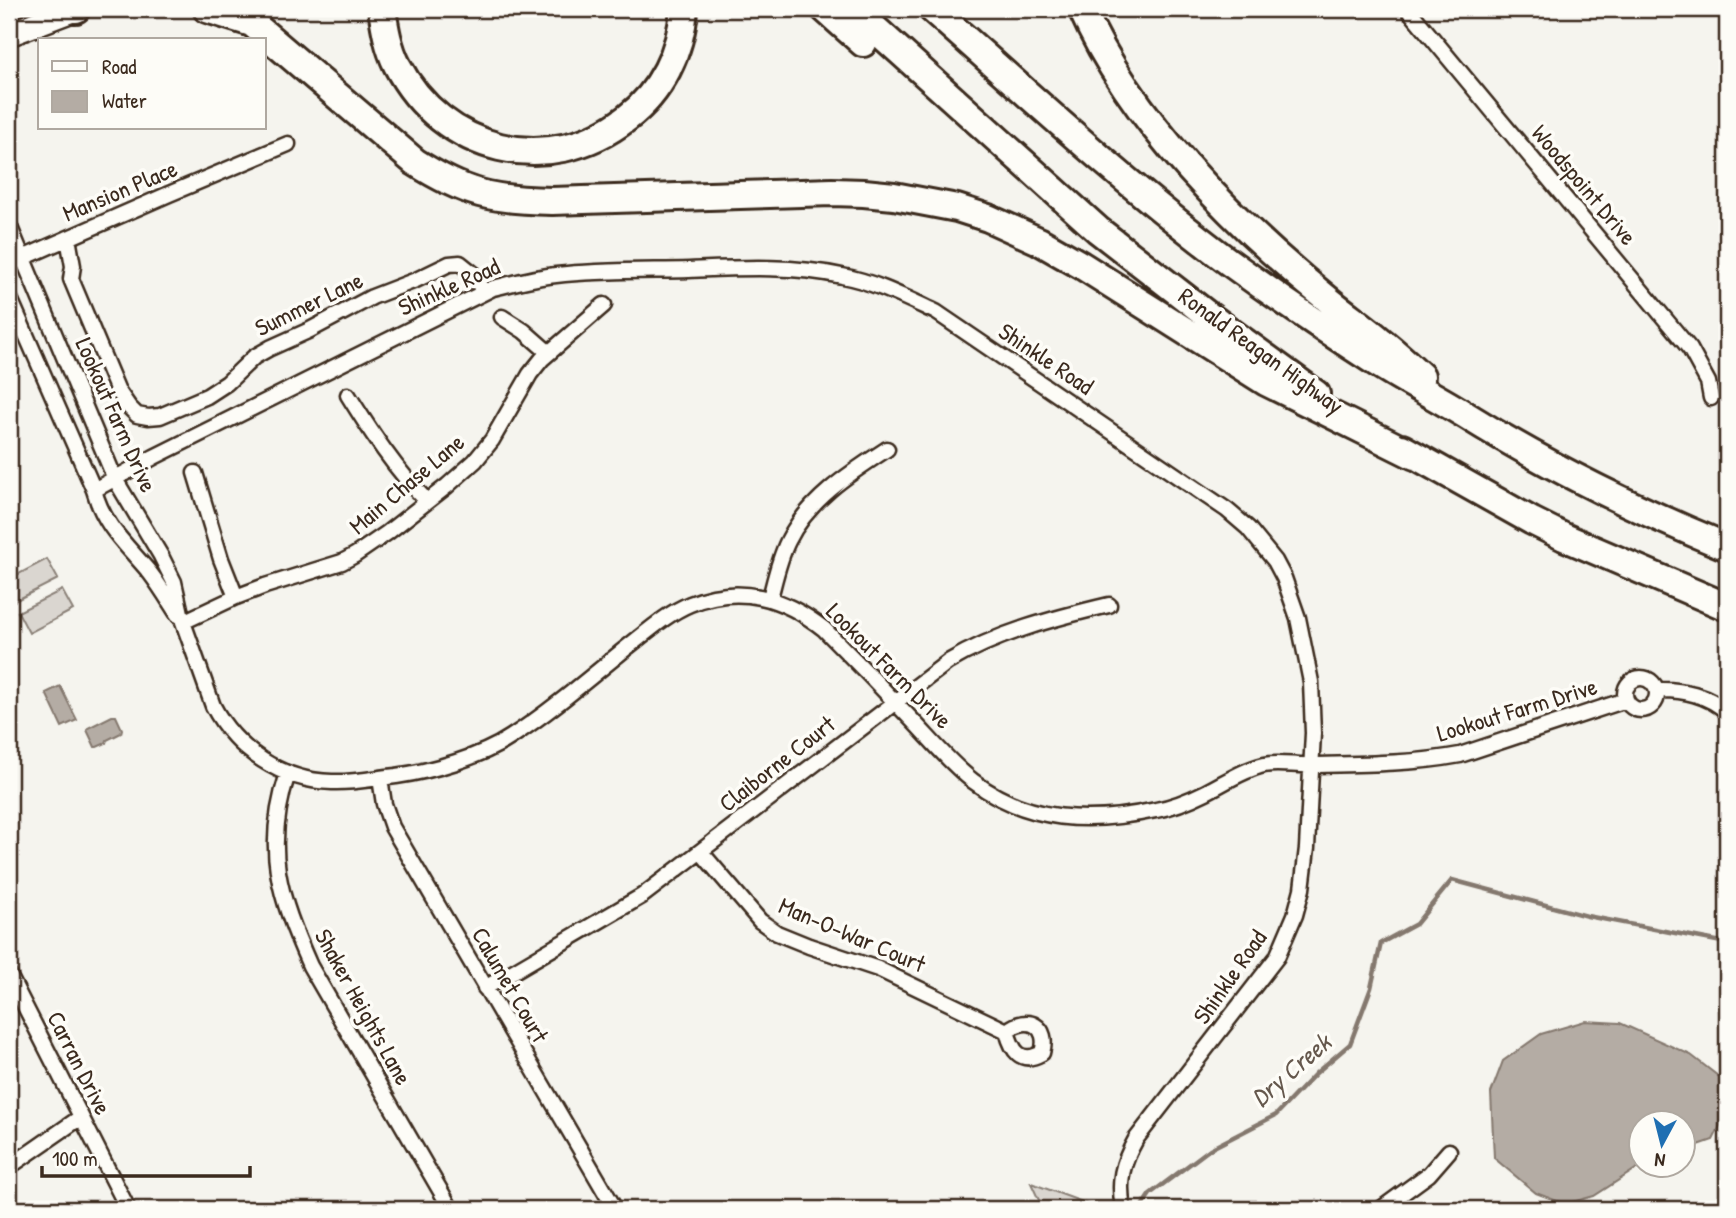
<svg xmlns="http://www.w3.org/2000/svg" width="1736" height="1218" viewBox="0 0 1736 1218" font-family="'Patrick Hand',sans-serif">
<style>
.green{fill:#dad6d0;stroke:#8a8077;stroke-width:2}
.water{fill:#b4aca4;stroke:#84786e;stroke-width:2}
.lines{fill:none;stroke-linecap:round;stroke-linejoin:round}
.stream{stroke:#84786e;stroke-width:4.5}
.street-casing{stroke:#3b2a1e;stroke-width:19}
.primary-casing{stroke:#3b2a1e;stroke-width:28}
.highway-casing{stroke:#3b2a1e;stroke-width:32}
.street{stroke:#fdfcf7;stroke-width:14}
.primary{stroke:#fdfcf7;stroke-width:23}
.highway{stroke:#fdfcf7;stroke-width:26}
.labels{text-anchor:middle;stroke-width:7;stroke-linejoin:round;paint-order:stroke}
.street-label{font-size:24px;fill:#3b2a1e;stroke:#fdfcf7}
.water-label{font-size:26px;font-style:italic;fill:#65584d;stroke:#fdfcf7}
</style>
<rect width="100%" height="100%" fill="#f5f4ee"/>
<filter id="ink" filterUnits="userSpaceOnUse"><feTurbulence type="fractalNoise" baseFrequency=".0143" numOctaves="2"/><feDisplacementMap in="SourceGraphic" scale="14" xChannelSelector="R" yChannelSelector="G"/><feConvolveMatrix kernelMatrix="1 2 1 2 8 2 1 2 1" color-interpolation-filters="sRGB"/></filter>
<g filter="url(#ink)">
<path class="green" d="M47,559L58,579L13,602L9,593V579Z
M62,590L73,610L29,633L18,612Z
M1031,1183L1096,1207V1209H1043Z"/>
<path class="water" d="M60,686L77,720L62,727L46,693Z
M112,716H116L122,729L121,733L107,740L106,743L97,747H95L87,730L88,728Z
M1585,1021L1620,1023L1691,1055L1727,1083C1727,1112 1726,1115 1713,1140L1684,1150V1124H1642V1166H1644L1636,1169L1594,1196L1565,1204L1536,1193L1494,1158L1491,1093L1503,1061L1541,1034Z"/>
<g class="lines">
<path class="stream" d="M1140,1209L1150,1194L1210,1149L1276,1115L1316,1073L1350,1044L1371,988L1381,943L1416,924L1452,880L1587,916L1727,943"/>
<g class="street-casing">
<path id="street" d="M1408,9L1690,349L1708,382L1711,398
M9,225L115,479L161,556L174,582L183,622L213,706C236,750 282,781 332,782C354,783 375,778 396,776C432,771 481,757 511,737C551,711 588,679 625,649C646,633 666,614 690,604C740,584 783,597 824,629C854,659 884,690 913,721C932,741 951,764 973,781C1028,823 1091,824 1156,810C1173,807 1190,800 1206,792C1224,783 1243,770 1264,765C1278,762 1297,766 1312,765C1361,764 1412,764 1460,755L1626,700
M68,238L73,266L71,279L118,391L129,407L137,415L148,417L160,416L207,396L227,383L254,357L270,348L310,330L372,297L416,280L449,264L460,263L475,275L483,293
M9,264L169,194L288,144
M9,296L94,490C104,527 127,545 150,573C160,586 169,601 178,615
M502,317L524,331L549,353
M348,395C371,432 396,471 427,501
M195,473L221,559L236,597
M94,490L154,457L493,288C514,283 535,277 556,275C599,270 645,271 689,270C740,268 791,265 842,276C875,282 906,298 936,312L1227,510L1248,528L1275,561L1284,578L1298,618L1311,682L1313,733L1307,848L1302,889L1295,915L1277,957L1136,1139C1122,1164 1118,1180 1123,1209
M770,598C775,579 779,559 788,541C808,500 850,473 887,449
M183,622L236,597L265,586L342,562L355,555L387,533L447,486L475,461L492,440L530,374L542,359L604,305
M1625 694a16 16 0 1 1 32 0a16 16 0 1 1-32 0Z
M1657,690C1682,689 1709,695 1727,712
M288,773C263,849 279,896 310,966L451,1209
M380,778L384,804L392,827L615,1209
M701,852L760,921L777,933L809,946L878,969L1007,1031C1012,1050 1020,1065 1042,1053C1050,1026 1028,1014 1007,1031
M9,975L128,1209
M485,988L642,896L948,662C997,633 1054,618 1109,605
M9,1167L81,1117
M1381,1209L1429,1174L1449,1151"/>
</g>
<g class="primary-casing">
<path id="primary" d="M9,34L75,9"/>
</g>
<g class="highway-casing">
<path id="highway" d="M74,9H76
M207,9L252,23
M237,9L252,23L415,162C465,194 493,200 552,201L832,192L864,193L894,196L957,208L988,218L1039,241L1081,265L1266,382L1415,456
M382,9C385,28 388,47 397,65C442,152 549,179 627,118C661,92 681,52 684,9
M825,9L863,43
M853,9L1098,230L1205,313L1316,394
M932,9C1029,95 1125,184 1229,262C1277,297 1327,331 1377,363C1405,381 1435,396 1464,414C1547,466 1637,510 1727,547
M1082,9C1131,121 1237,226 1331,302C1347,315 1365,327 1381,341C1395,352 1408,364 1421,376
M1402,448L1532,521L1564,537L1727,607"/>
</g>
<use href="#street" class="street"/>
<use href="#primary" class="primary"/>
<use href="#highway" class="highway"/>
</g>
</g>
<g class="labels">
<g class="street-label">
<text transform="translate(1584 185) rotate(50)" y="8">Woodspoint Drive</text>
<text transform="translate(120 191) rotate(-23)" y="8">Mansion Place</text>
<text transform="translate(449 287) rotate(-24)" y="8">Shinkle Road</text>
<text transform="translate(309 304) rotate(-26)" y="8">Summer Lane</text>
<text transform="translate(1261 351) rotate(36)" y="8">Ronald Reagan Highway</text>
<text transform="translate(1046 359) rotate(34)" y="8">Shinkle Road</text>
<text transform="translate(116 415) rotate(66)" y="8">Lookout Farm Drive</text>
<text transform="translate(407 484) rotate(-40)" y="8">Main Chase Lane</text>
<text transform="translate(889 666) rotate(45)" y="8">Lookout Farm Drive</text>
<text transform="translate(1517 710) rotate(-17)" y="8">Lookout Farm Drive</text>
<text transform="translate(777 764) rotate(-38)" y="8">Claiborne Court</text>
<text transform="translate(852 935) rotate(23)" y="8">Man-O-War Court</text>
<text transform="translate(1230 977) rotate(-55)" y="8">Shinkle Road</text>
<text transform="translate(510 985) rotate(60)" y="8">Calumet Court</text>
<text transform="translate(363 1007) rotate(61)" y="8">Shaker Heights Lane</text>
<text transform="translate(79 1063) rotate(63)" y="8">Carran Drive</text>
</g>
<g class="water-label">
<text transform="translate(1291 1070) rotate(-41)" y="9">Dry Creek</text>
</g>
</g>
<rect width="1736" height="1218" fill="none" stroke="#fdfcf7" stroke-width="35"/>
<rect x="18" y="18" width="1701" height="1183" fill="none" stroke="#3b2a1e" stroke-width="2.5" filter="url(#ink)"/>
<rect x="38" y="38" width="228" height="91" fill="#fdfcf7" stroke="#afa8a0" stroke-width="2"/>
<rect x="52" y="61" width="35" height="10" fill="#fdfcf7" stroke="#afa8a0" stroke-width="2"/>
<text x="102" y="74" font-size="21" fill="#3b2a1e">Road</text>
<rect x="52" y="91" width="35" height="21" fill="#b4aca4" stroke="#afa8a0" stroke-width="2"/>
<text x="102" y="108" font-size="21" fill="#3b2a1e">Water</text>
<g transform="translate(1662 1144) rotate(187)"><circle r="33" fill="#fdfcf7" stroke="#afa8a0" stroke-width="2"/>
<path d="M0-5L12 26L0 18L-12 26Z" fill="#1f6fb2"/>
<text y="-10" font-size="19" font-weight="bold" text-anchor="middle" fill="#3b2a1e">N</text>
</g>
<path d="M42 1166v10h208v-10" fill="none" stroke="#3b2a1e" stroke-width="3.5"/>
<text x="52" y="1166" font-size="21" fill="#3b2a1e" stroke="#fdfcf7" stroke-width="5" paint-order="stroke">100 m</text>
</svg>
